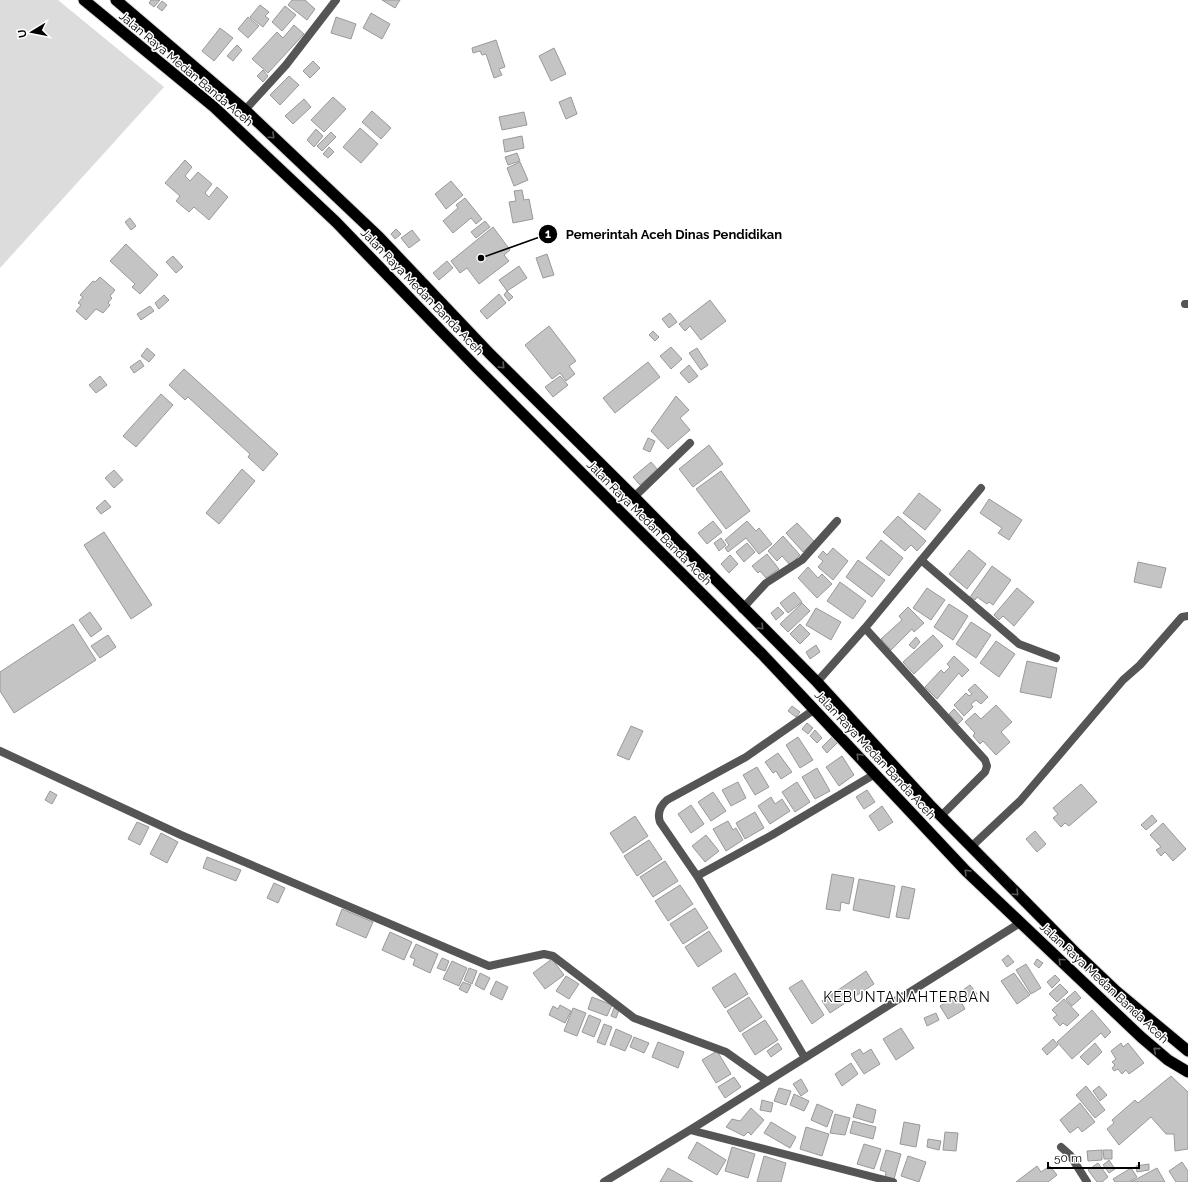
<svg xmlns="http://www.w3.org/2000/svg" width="1188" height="1182" viewBox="0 0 1188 1182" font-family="Raleway,sans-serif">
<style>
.green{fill:#dcdcdc}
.building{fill:#c4c4c4;stroke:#999}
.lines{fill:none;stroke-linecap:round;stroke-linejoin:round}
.trunk-casing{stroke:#dbdbdb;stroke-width:13}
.minor{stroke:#555;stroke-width:8}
.trunk{stroke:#000;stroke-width:11}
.oneway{stroke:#595959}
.labels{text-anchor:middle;stroke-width:3;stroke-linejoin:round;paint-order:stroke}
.street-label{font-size:12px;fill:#000;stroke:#fff}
.quarter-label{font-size:14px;letter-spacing:1px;fill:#000;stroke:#fff}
.leader{fill:none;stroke:#000;stroke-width:1.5}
.callout-dot{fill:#000;stroke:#fff;stroke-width:1.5}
.mark-label{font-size:12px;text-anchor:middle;font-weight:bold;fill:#fff}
.callout-label{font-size:13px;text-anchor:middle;font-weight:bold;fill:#000;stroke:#fff;stroke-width:3;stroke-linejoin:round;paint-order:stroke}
</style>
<rect width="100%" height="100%" fill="#fff"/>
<path class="green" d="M0,0H58L164,87L0,268Z"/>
<path class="building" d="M151,0H160L154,7L149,3Z
M292,0H305L315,9L307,20L288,5Z
M382,0H400L395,8Z
M162,1L167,5L162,11L157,7Z
M260,5L269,12L265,16L269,19L263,27L250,17Z
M285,6L296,15L282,31L272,22Z
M371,13L390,24L382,39L363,28Z
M248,17L259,26L248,38L238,29Z
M336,17L356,24L351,39L331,33Z
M294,25L304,34L268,73L252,59L277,32L283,38Z
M220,28L233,38L214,61L202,51Z
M496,40L505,67L499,69L502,75L494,78L486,54L482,55L480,51L473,53L472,48Z
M237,45L242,50L233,61L227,56Z
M554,48L566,74L551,81L539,56Z
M313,61L320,68L310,78L303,71Z
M263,70L268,76L263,82L257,76Z
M289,76L299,85L280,105L270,95Z
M333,97L346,109L324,132L311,120Z
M571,97L577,114L566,119L559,102Z
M304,99L311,107L293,124L285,116Z
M372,111L391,128L381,139L362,122Z
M524,112L527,125L502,130L499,117Z
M360,128L378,144L361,163L343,147Z
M316,129L323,136L314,147L307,140Z
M331,132L336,137L322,151L317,146Z
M522,136L524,148L505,152L503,140Z
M329,147L334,152L328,158L323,154Z
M517,153L520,161L508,165L505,157Z
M185,160L192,167L185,176L190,181L198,172L212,184L205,193L209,197L217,187L228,197L209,220L194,207L189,212L176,201L180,196L165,183Z
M520,162L528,180L514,186L507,168Z
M451,181L463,195L446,209L435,194Z
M522,190L524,200L529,199L533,219L513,223L509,202L516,201L514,191Z
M465,198L482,219L476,224L471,218L453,233L443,221L458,208L456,205Z
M130,218L136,226L131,230L125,222Z
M485,221L490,227L476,238L471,232Z
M493,227L510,250L504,255L509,261L479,284L467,268L460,273L451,261Z
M396,229L401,234L395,239L391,234Z
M412,230L420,240L409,248L401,238Z
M126,244L158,275L140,294L132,287L135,284L110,261Z
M547,254L554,275L543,278L536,258Z
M173,256L183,267L176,273L166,262Z
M447,261L453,268L439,280L433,273Z
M519,266L527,278L507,291L499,280Z
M100,277L115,290L110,296L112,298L108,303L110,305L103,313L96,309L86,320L76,311L81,305L78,303L83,297L80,295L93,281L95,282Z
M507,291L513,297L509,301L504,295Z
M499,294L506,303L487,319L480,311Z
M164,295L169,300L159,309L155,303Z
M710,300L726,321L701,340L690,326L685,331L679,324Z
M150,306L154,311L141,320L137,314Z
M670,313L677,322L669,328L662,319Z
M549,326L576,361L569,366L575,374L566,381L560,373L552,379L525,345Z
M653,331L659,337L655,341L649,335Z
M671,347L682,359L671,369L660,356Z
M147,348L155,355L149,362L141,356Z
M697,348L708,365L701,370L689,353Z
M140,360L144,366L134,373L130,367Z
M648,362L660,377L615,413L603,398Z
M689,365L698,376L689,383L680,373Z
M184,369L278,454L263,471L248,457L250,454L188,397L185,400L169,385Z
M100,376L107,385L96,393L89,385Z
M560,376L568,385L553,397L545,387Z
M161,394L173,405L136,447L123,436Z
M676,396L689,410L680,418L690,430L668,449L651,431Z
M648,438L655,441L650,452L643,449Z
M709,445L723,464L693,487L679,469Z
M651,462L658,470L640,485L633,477Z
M242,469L255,481L219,524L206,513Z
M114,470L123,480L114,488L105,478Z
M721,471L750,511L726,529L696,489Z
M919,493L941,510L925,530L903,513Z
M989,499L1022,520L1009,540L998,533L1002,528L980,513Z
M105,500L111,507L101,514L96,508Z
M898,516L926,541L917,551L911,545L905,551L883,532Z
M713,521L722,532L707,544L698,533Z
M747,521L756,531L759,528L772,544L759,554L746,538L728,552L725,548L729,545L725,540Z
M797,523L814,541L803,552L786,533Z
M104,532L152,605L131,619L84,545Z
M783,536L800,555L790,565L782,556L777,561L768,551Z
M721,538L726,545L719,551L714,543Z
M881,540L903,558L889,576L866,558Z
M747,543L755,552L744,562L736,552Z
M833,548L848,561L833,580L818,567L823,561L818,557L823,551L827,555Z
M969,550L986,564L967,589L949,574Z
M767,554L779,569L766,578L760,571L758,573L752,566Z
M730,555L738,564L729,573L721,564Z
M858,560L885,580L872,597L846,577Z
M1138,562L1166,568L1161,588L1134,582Z
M992,566L1011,580L993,605L989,602L987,604L977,597L975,600L970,597Z
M808,567L818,578L822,574L832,584L817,598L798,578Z
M840,582L866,601L853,619L827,601Z
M927,588L945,600L931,620L913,608Z
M1017,588L1034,602L1014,626L1003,616L999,620L994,615Z
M794,592L802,602L788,613L780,603Z
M802,603L810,611L788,632L780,624Z
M949,604L968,616L953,640L934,627Z
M778,607L784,613L776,620L771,613Z
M908,607L924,623L914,632L912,629L891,650L881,639L902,620L899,616Z
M816,608L841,622L831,640L806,625Z
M90,612L102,629L91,637L79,620Z
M971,622L991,635L976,658L956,644Z
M73,624L96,660L14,713L0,691V672Z
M800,624L810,634L800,644L790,634Z
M108,635L116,647L100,658L91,646Z
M933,635L943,646L914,674L903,662Z
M916,637L920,642L914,649L909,645Z
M996,641L1015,654L999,677L980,663Z
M816,645L820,652L810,659L806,652Z
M954,656L969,670L962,677L959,673L937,699L925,687L941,670L944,673L950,667L947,664Z
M1027,661L1057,668L1051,698L1020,692Z
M975,684L988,697L981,704L976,700L971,704L973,707L964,716L954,705L966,693L969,696L972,694L968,690Z
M996,705L1012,722L1001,732L1010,742L996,755L983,741L980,744L973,736L975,733L965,722L975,713L981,719Z
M792,706L800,712L796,717L788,711Z
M954,709L963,719L958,724L949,714Z
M807,723L813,728L808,734L802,729Z
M631,726L643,731L629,760L617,755Z
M815,730L822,738L817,743L810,736Z
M798,737L813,760L800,768L786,745Z
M832,737L837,743L827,753L822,747Z
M778,753L792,772L781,779L776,771L773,773L765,762Z
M842,756L854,775L839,786L826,767Z
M757,767L769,787L755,795L743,775Z
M817,768L830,791L815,799L802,777Z
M738,782L746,798L731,806L722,790Z
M797,782L810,802L795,812L782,792Z
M1081,784L1097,802L1069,826L1065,823L1061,827L1053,818L1058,814L1053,808Z
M867,790L875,802L864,809L856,797Z
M50,791L57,795L52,804L45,800Z
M713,792L726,811L711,821L698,802Z
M771,797L775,804L782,799L790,811L770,824L758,806Z
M691,805L704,824L691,833L678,814Z
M882,806L893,822L879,831L869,816Z
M755,812L764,828L745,839L736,823Z
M1152,815L1157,821L1146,830L1141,825Z
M635,816L648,836L623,853L610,833Z
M728,821L733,830L736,828L743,840L726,851L713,829Z
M137,822L149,827L140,845L128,839Z
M1163,823L1186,849L1173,861L1165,852L1161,856L1156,850L1161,847L1150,835Z
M1035,831L1046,844L1037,852L1026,839Z
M161,833L178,842L167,863L150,854Z
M706,835L719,851L705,862L692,846Z
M649,840L662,859L637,876L624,856Z
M207,857L241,870L236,881L203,868Z
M665,861L678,881L653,897L640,877Z
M832,874L854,878L849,904L841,902L840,911L826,909Z
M859,879L895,886L889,918L853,910Z
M274,883L285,888L278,903L267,898Z
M680,885L693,904L668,921L655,901Z
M902,886L915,889L909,919L896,917Z
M695,908L708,928L683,944L670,924Z
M342,909L373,922L366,938L336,925Z
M709,931L722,951L698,967L685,947Z
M390,932L412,942L404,960L382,950Z
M416,944L438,954L430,973L413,965L415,959L410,957Z
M1008,955L1014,962L1007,967L1002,960Z
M442,958L449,961L445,971L437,968Z
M552,959L564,975L545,989L533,973Z
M1037,959L1043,963L1039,968L1034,964Z
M452,961L467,968L459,986L443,979Z
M1026,964L1041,988L1031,994L1016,970Z
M469,968L477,971L472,984L464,980Z
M866,971L874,984L830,1013L822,1001Z
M480,973L490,978L484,990L475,985Z
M735,973L748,994L725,1008L712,988Z
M1014,973L1030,995L1017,1004L1001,981Z
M1055,975L1060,980L1052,988L1047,982Z
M566,976L579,984L569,999L556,991Z
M802,980L824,1015L812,1024L789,988Z
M496,981L508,987L502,1000L490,994Z
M463,982L471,985L467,993L459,989Z
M1060,984L1068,992L1057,1002L1049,994Z
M970,985L977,994L969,1000L963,990Z
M1075,991L1081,998L1072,1006L1066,999Z
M957,995L965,1009L948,1019L940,1006Z
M592,997L612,1005L607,1016L588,1009Z
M749,997L762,1017L740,1032L727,1011Z
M1064,999L1079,1015L1067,1026L1063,1023L1060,1026L1053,1018L1057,1015L1052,1010Z
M560,1005L571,1011L565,1023L549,1015L553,1006L558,1009Z
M573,1008L586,1013L577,1036L564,1031Z
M614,1008L619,1010L616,1018L611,1016Z
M1092,1010L1111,1032L1105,1038L1101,1033L1072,1059L1057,1042Z
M936,1013L939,1020L927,1026L924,1018Z
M589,1015L601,1020L594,1037L582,1032Z
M765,1020L778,1040L755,1055L742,1034Z
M604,1024L612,1027L605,1045L597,1042Z
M901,1028L914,1048L896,1060L883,1039Z
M616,1029L632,1036L625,1051L610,1045Z
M634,1037L649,1043L644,1053L630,1047Z
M1053,1039L1058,1045L1047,1055L1042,1049Z
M658,1042L684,1052L678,1068L652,1057Z
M778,1043L782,1049L771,1057L767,1051Z
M1095,1043L1102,1052L1088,1065L1080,1057Z
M1121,1043L1123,1047L1128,1043L1144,1063L1129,1074L1126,1070L1122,1074L1118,1069L1114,1071L1112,1068L1115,1065L1112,1062L1116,1059L1111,1051Z
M860,1049L863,1054L871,1049L880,1064L864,1074L851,1054Z
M717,1051L731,1074L716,1083L702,1060Z
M851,1063L858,1074L842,1086L835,1074Z
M1171,1076L1188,1092V1149L1175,1151L1174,1134H1166L1151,1117L1119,1145L1107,1129L1114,1123L1112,1120L1135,1100L1138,1103Z
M734,1077L741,1087L725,1098L718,1087Z
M801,1079L808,1091L801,1096L793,1084Z
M1086,1086L1105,1110L1095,1118L1076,1095Z
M1099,1086L1107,1095L1100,1101L1093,1091Z
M779,1088L791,1091L786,1105L774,1101Z
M794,1094L809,1101L804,1111L790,1105Z
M762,1100L773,1103L771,1112L760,1110Z
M1080,1103L1095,1122L1082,1132L1078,1127L1070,1133L1060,1120Z
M817,1104L833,1111L827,1127L811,1120Z
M857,1104L876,1110L873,1123L853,1117Z
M751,1108L764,1120L751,1135L748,1132L744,1136L726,1127L732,1119L740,1121Z
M835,1114L850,1118L845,1135L830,1133Z
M853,1121L876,1127L873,1139L850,1133Z
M771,1122L796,1137L790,1148L764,1133Z
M904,1122L920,1125L916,1147L900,1144Z
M806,1127L829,1134L822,1156L800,1149Z
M945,1132L958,1133L956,1151L943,1150Z
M928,1139L941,1141L939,1150L927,1147Z
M697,1142L726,1160L717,1175L688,1158Z
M864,1144L881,1149L874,1169L857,1164Z
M732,1147L755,1154L748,1178L725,1171Z
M886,1150L901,1154L894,1179L885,1177L886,1172L880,1170Z
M1102,1150V1160L1088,1161L1087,1151Z
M1103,1150H1112V1159H1104Z
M764,1156L786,1163L781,1182H757Z
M908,1156L926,1162L919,1182L901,1176Z
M1109,1160L1115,1169L1109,1173L1103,1165Z
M1182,1162L1188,1171V1182H1176L1169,1171Z
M1098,1163L1108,1177L1102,1182H1097L1088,1170Z
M1149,1164V1170L1137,1172L1136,1166Z
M1037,1166L1041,1172L1050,1166L1057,1175L1048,1182H1016Z
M668,1168L693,1182H660Z
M1131,1168L1137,1177L1129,1182H1115L1113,1179Z
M1157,1168L1165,1182H1131Z"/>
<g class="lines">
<g class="trunk-casing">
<path id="trunk" d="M84,0L214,107L336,222L476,367L762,654L966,871L1141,1037L1168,1060L1188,1072
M116,0L245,110L379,237L490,354L634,497L817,682L929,804L1076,953L1116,991L1188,1051"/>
</g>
<path class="minor" d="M245,110L286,65L336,0
M1185,304H1188
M634,497L690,443
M921,560L1019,644L1056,658
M742,609L766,583L802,560L837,521
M865,628L985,760L987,766L985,772L941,816
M817,682L865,628L981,488
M0,751L181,835L489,966L544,954L553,956L634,1018L726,1052L767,1081
M971,847L1020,801L1123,680L1140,665L1182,617L1188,616
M697,876L772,835L875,774
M805,1058L697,876L660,822C657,813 660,806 667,800L746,757L815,709
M690,1130L893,1182
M1061,1147L1070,1155L1087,1182
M604,1182L690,1130L1020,923"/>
<use href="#trunk" class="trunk"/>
</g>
<defs><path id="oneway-chevron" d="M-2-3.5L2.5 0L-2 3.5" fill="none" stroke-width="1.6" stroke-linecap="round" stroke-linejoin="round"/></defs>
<g class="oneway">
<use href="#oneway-chevron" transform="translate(272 136) rotate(43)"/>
<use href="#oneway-chevron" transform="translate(502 366) rotate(45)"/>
<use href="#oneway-chevron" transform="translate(761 627) rotate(45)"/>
<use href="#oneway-chevron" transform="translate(859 756) rotate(-133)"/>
<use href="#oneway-chevron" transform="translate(967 872) rotate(-135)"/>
<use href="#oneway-chevron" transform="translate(1016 893) rotate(45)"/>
<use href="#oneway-chevron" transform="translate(1061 961) rotate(-137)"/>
<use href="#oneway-chevron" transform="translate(1156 1050) rotate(-140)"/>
</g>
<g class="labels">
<g class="street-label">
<text transform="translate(186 69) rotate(40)" y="4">Jalan Raya Medan Banda Aceh</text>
<text transform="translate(422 292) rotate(46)" y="4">Jalan Raya Medan Banda Aceh</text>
<text transform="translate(649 523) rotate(45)" y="4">Jalan Raya Medan Banda Aceh</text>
<text transform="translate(875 755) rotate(47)" y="4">Jalan Raya Medan Banda Aceh</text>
<text transform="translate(1104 983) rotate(43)" y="4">Jalan Raya Medan Banda Aceh</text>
</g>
<g class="quarter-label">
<text x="907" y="1002">KEBUNTANAHTERBAN</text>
</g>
</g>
<path class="leader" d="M481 258L548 234"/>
<g class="callout-dot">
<circle cx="481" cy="258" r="4"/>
<circle cx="548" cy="234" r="10"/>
</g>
<g class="mark-label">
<text x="548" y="238">1</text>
</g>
<g class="callout-label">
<text x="674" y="239">Pemerintah Aceh Dinas Pendidikan</text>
</g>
<g transform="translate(32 32) rotate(260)" stroke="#ffffff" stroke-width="3" paint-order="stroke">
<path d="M0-3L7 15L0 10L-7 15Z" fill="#000000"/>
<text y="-6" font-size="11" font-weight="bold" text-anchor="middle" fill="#000000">U</text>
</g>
<path d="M1048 1162v6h91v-6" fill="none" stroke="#000000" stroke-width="2"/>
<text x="1054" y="1162" font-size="12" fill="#000000" stroke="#ffffff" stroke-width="3" paint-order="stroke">50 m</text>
</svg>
